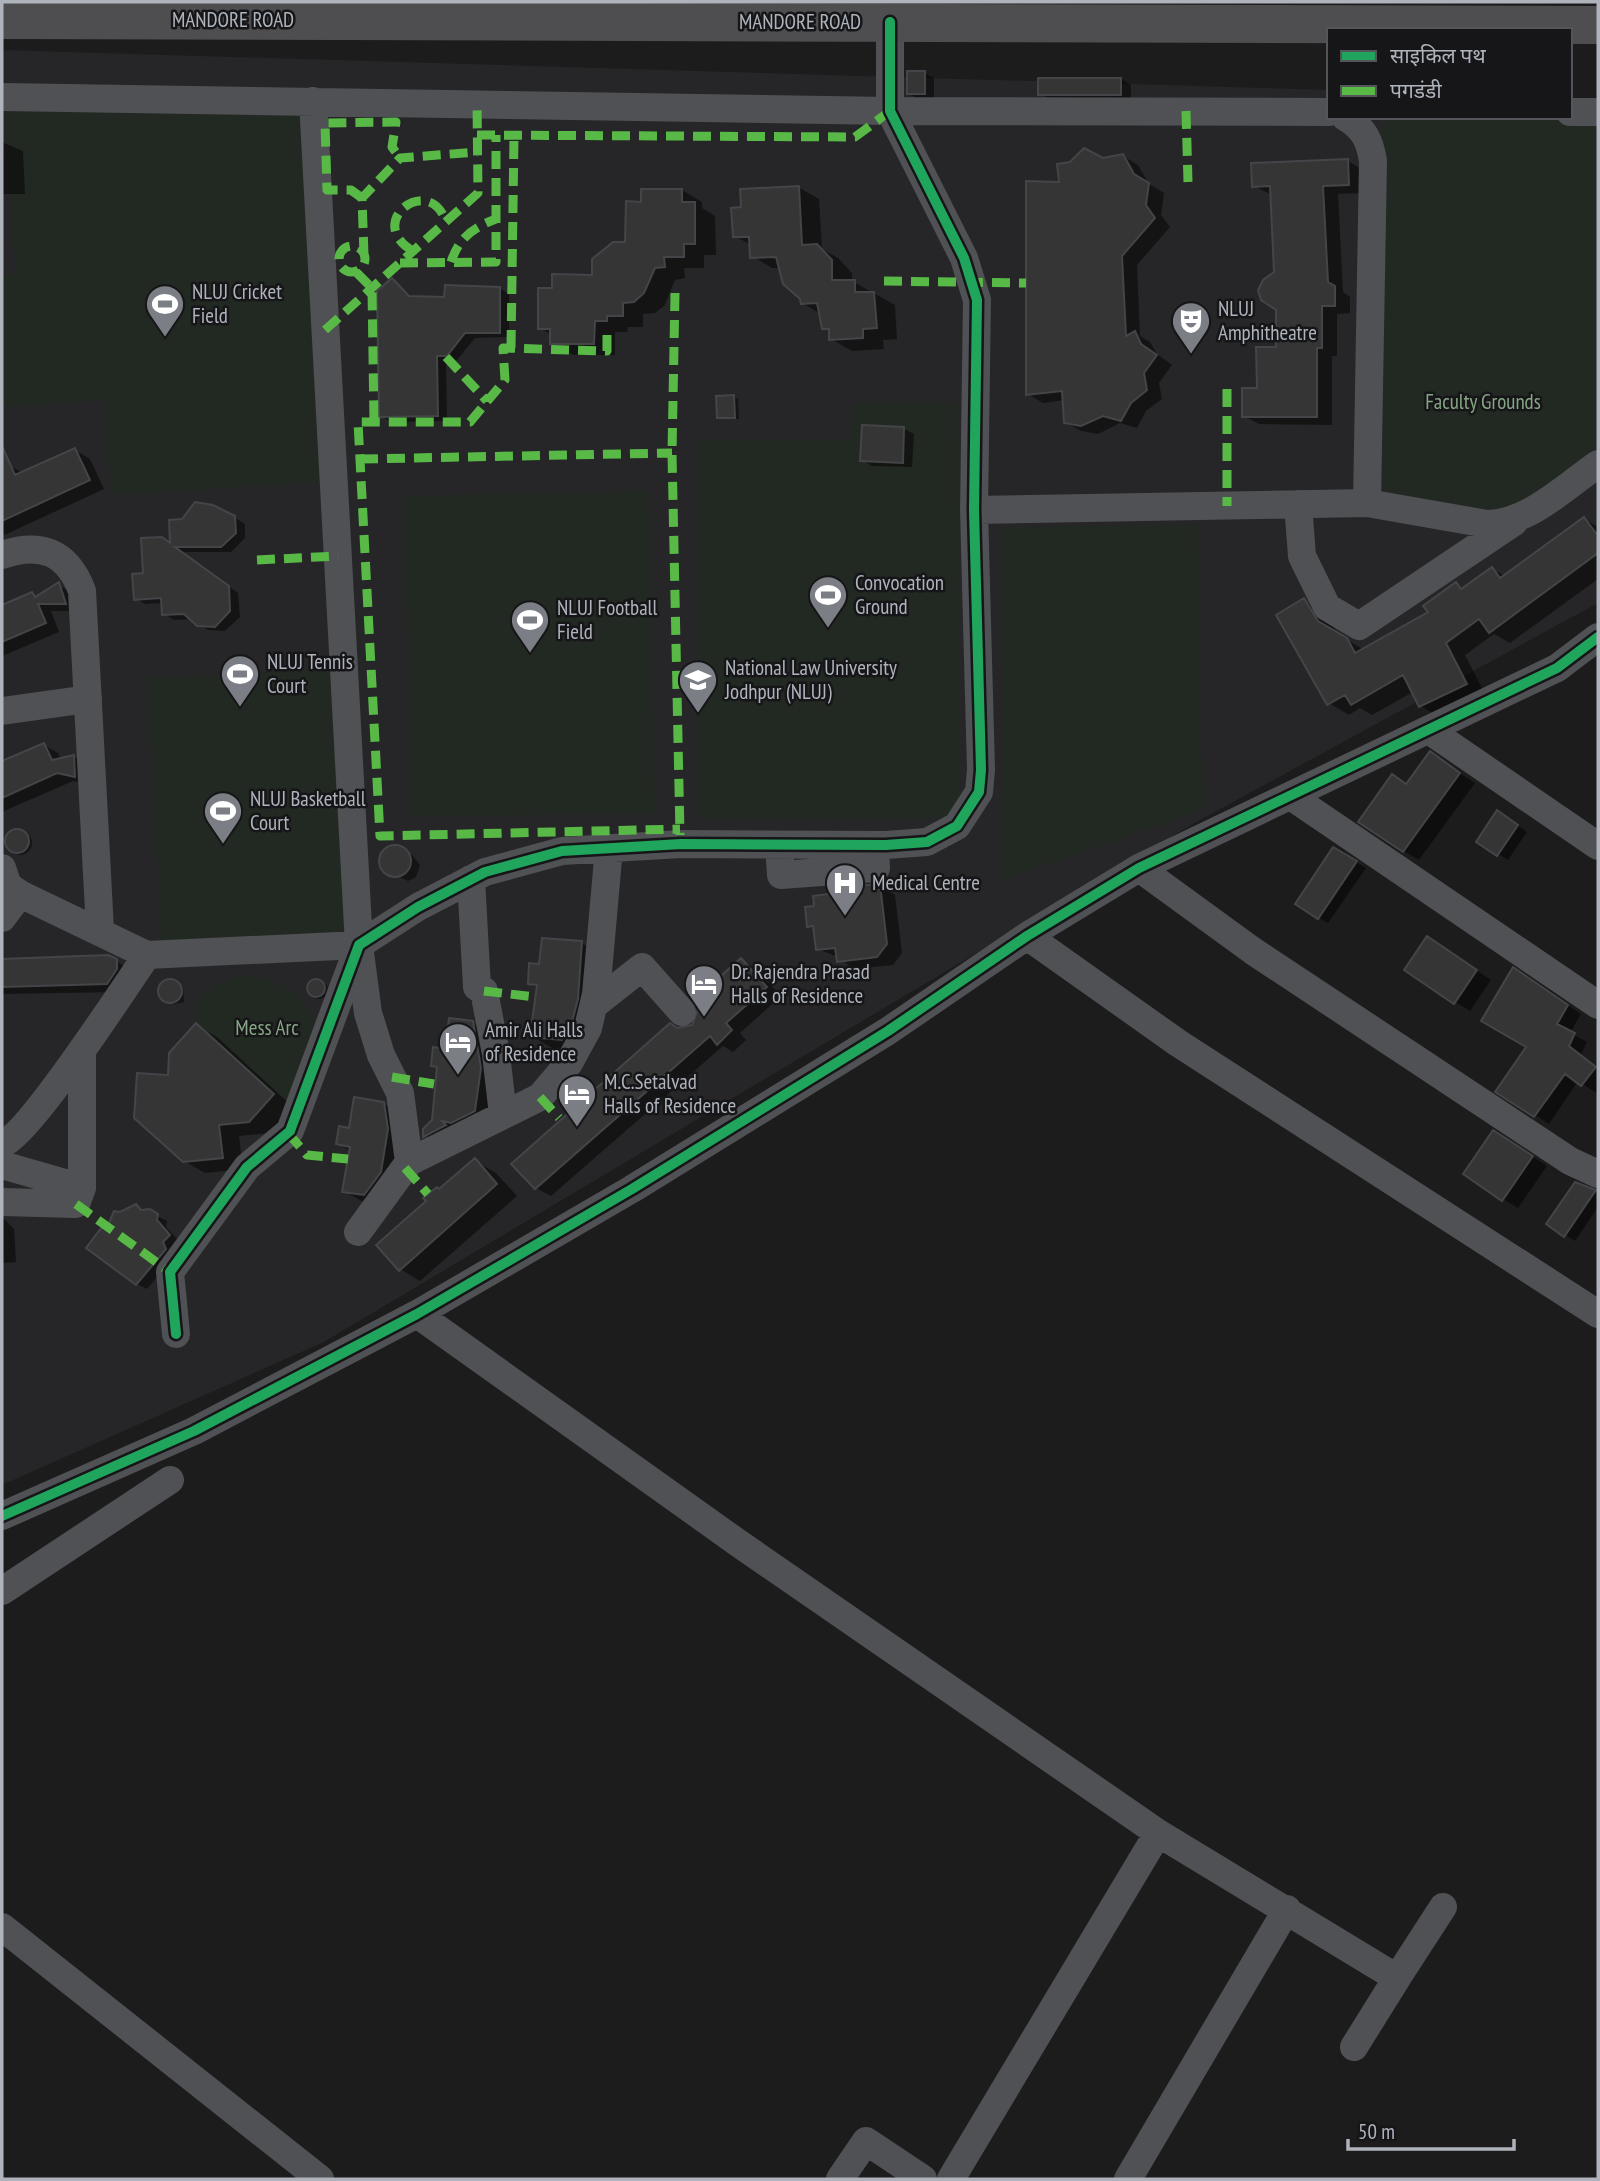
<svg xmlns="http://www.w3.org/2000/svg" width="1600" height="2181" viewBox="0 0 1600 2181" font-family="'PT Sans Narrow','Noto Sans Devanagari',sans-serif">
<style>
.built{fill:#262628}
.green{fill:#222922}
.shadow{fill:#0007}
.building{fill:#353536;stroke:#444548;stroke-width:2}
.lines{fill:none;stroke-linecap:round;stroke-linejoin:round}
.minor{stroke:#505155;stroke-width:28}
.highway{stroke:#4e4e51;stroke-width:38}
.quiet{stroke:#58b947;stroke-width:9;stroke-dasharray:18 9;stroke-linecap:butt}
.cycleway-casing{stroke:#161618;stroke-width:15}
.cycleway{stroke:#20a55d;stroke-width:10}
.labels{text-anchor:middle;stroke-width:5;stroke-linejoin:round;paint-order:stroke}
.street-label{font-size:21px;fill:#aeb3bc;stroke:#161618}
.poi-label{font-size:21px;fill:#aeb3bc;stroke:#161618;text-anchor:start}
.park-label{font-size:21px;fill:#87a686;stroke:#161618}
</style>
<rect width="100%" height="100%" fill="#1c1c1c"/>
<path class="built" d="M2,50L1329,90V117H1570V98H1598V603L1191,825L324,1342L2,1485Z"/>
<path class="green" d="M4,97L313,101L337,481L111,495L104,400L2,407V275L16,274Z
M1598,112V462L1522,517L1367,503L1370,144L1390,117H1570Z
M852,403H958L960,818H699L697,440H852Z
M648,491L655,813L411,817L404,496Z
M1198,524L1203,810L1004,879V527Z
M344,669L359,945L162,955L147,678Z
M238,976C314,975 343,1046 287,1097L274,1094L196,1023L199,999L217,984Z"/>
<path class="shadow" d="M924,73L934,78V99H918L908,93Z
M1121,79L1131,85V100L1050,99L1040,94Z
M2,142L23,151L25,194H2Z
M1123,156L1138,165L1149,184L1164,193L1161,215L1170,227L1137,265L1140,336L1150,342L1157,354L1172,365L1159,383L1162,399L1146,411L1137,428L1120,423L1098,434L1081,431L1065,422V400L1043,403L1028,394L1061,184L1103,160Z
M1348,161L1363,170L1364,193L1338,194L1343,292L1350,297V313L1337,314V356H1332V425L1259,424L1244,416L1278,349L1272,195L1254,186Z
M798,187L819,199L822,249L838,258L852,273V281L895,305L897,339L883,340L884,349L852,351L831,339V332L824,328L821,314L802,303L781,268H772L752,256L751,245L735,236L743,208Z
M682,190L702,202V208L715,216L716,255H704V268H684L685,278L675,280L665,305L655,313L643,314V327H628L627,332H615V355H573L552,343V335L540,328L554,290L594,277L627,244L643,204Z
M392,280L414,298L446,299L499,288L509,294V337L475,338L457,360L446,361L447,421L391,422L381,416Z
M734,397L738,399L739,419L719,417Z
M904,429L914,434L912,467L872,466L862,460Z
M75,450L90,459L104,489L2,536V470L10,466L23,473Z
M235,518L245,524V538L231,552H181L238,593L240,617L225,631L208,630L192,619L174,620L164,614L163,603L145,604L135,598L145,575L172,545Z
M1584,519L1598,527V579L1510,643L1494,634L1465,655L1486,696L1441,718L1421,706L1413,692L1372,715L1360,708L1349,715L1329,703L1304,601L1324,612L1338,634L1364,650L1430,613L1456,584L1464,589L1492,569L1505,576Z
M57,584L72,593L80,611H51L59,632L2,656V607L32,594L38,597Z
M44,745L58,753L61,760L73,756L87,764L89,784L73,781L2,812V763Z
M1431,754L1475,783L1419,860L1404,851L1408,785Z
M1507,818L1527,832L1508,860L1478,842Z
M8 843a12 12 0 1 1 24 0a12 12 0 1 1-24 0Z
M393,847L412,855L420,865L416,877L408,881L384,870L381,861L385,852Z
M1334,849L1366,868L1328,923L1319,918Z
M879,886L895,895L902,953L893,965L854,969L838,957L818,949L815,930L809,926Z
M581,943L602,955L583,1051L552,1048L532,1036L538,988L530,983Z
M1442,947L1491,980L1470,1011L1455,1002Z
M108,957L132,970L123,992L2,994V961Z
M741,960L756,969L781,996L740,1033L746,1040L733,1052L723,1046L551,1196L536,1188L678,1030L694,1026Z
M1526,977L1581,1014L1570,1033L1587,1042L1581,1055L1598,1068V1094L1578,1081L1549,1124L1498,1091L1529,1047Z
M310 990a9 9 0 1 1 18 0a9 9 0 1 1-18 0Z
M165,982L183,987L184,1002L174,1004L162,997L161,987Z
M472,1023L492,1034L494,1121L444,1146L425,1135L433,1121L438,1069L433,1065Z
M197,1026L217,1037L293,1107L270,1133L239,1136L243,1169L205,1173L184,1161L169,1077Z
M384,1104L405,1116L401,1184L365,1203L344,1191L351,1151L338,1144Z
M1509,1141L1547,1166L1518,1208L1503,1199Z
M475,1161L496,1173L517,1196L420,1281L400,1269L441,1191Z
M1576,1184L1598,1193V1207L1575,1241L1549,1224Z
M136,1206L167,1221L166,1227L179,1241L176,1255L147,1289L137,1284L107,1232L121,1214Z
M2,1217L14,1229L16,1262L2,1263Z"/>
<path class="building" d="M907,71H925V94H907Z
M1038,78H1121V95H1038Z
M1084,148L1103,158L1123,154L1134,174L1149,183L1146,205L1155,218L1122,256L1126,336L1135,331L1141,344L1157,355L1144,373L1147,390L1131,403L1121,421L1103,416L1081,426L1064,423L1062,391L1026,395V181L1059,182L1057,164L1070,162Z
M1348,159L1349,185L1323,186L1328,282L1335,286V306H1322V348H1317V417H1242V388H1257L1256,347H1276V310L1261,300L1258,290L1263,280L1274,272L1270,186L1252,187L1251,163Z
M799,186L802,245L817,244L832,260V280H855V292H874L877,328L863,329V338L829,340V329H822L817,303L801,304L800,299L783,284L776,257L750,258L749,237H733L731,208L741,207L740,189Z
M641,189H682V202H695V244H684V257H664L665,267L655,268L644,293L634,302L623,303V316H607V321H595L594,344H550V329H538V288H552V274L592,275V259L613,242H625L626,201L641,202Z
M392,278L409,296L444,297L445,285L500,287V333H465L447,356H437L438,416L379,417L377,291Z
M734,395L735,418H717L716,396Z
M862,425L904,427L903,463L860,461Z
M2,446L15,475L75,448L90,480L2,521Z
M195,502L213,505L235,516L236,533L221,547H175L229,586L230,611L215,627L197,626L184,614L162,615L161,598L134,600L132,574L143,573L141,538L162,537L170,543L169,520L182,519Z
M1584,517L1598,536V553L1489,633L1479,619L1446,643L1467,684L1419,707L1403,675L1351,705L1345,695L1327,705L1276,615L1304,598L1318,621L1347,638L1355,653L1428,612L1423,606L1456,582L1461,589L1492,567L1500,578Z
M59,582L66,604H38L46,623L2,642V605L32,592L35,597Z
M44,743L52,760L74,755L75,777L57,773L2,798V761Z
M1430,751L1460,773L1403,852L1358,822L1392,774L1406,784Z
M1497,810L1518,825L1497,856L1476,842Z
M5 841a12 12 0 1 1 24 0a12 12 0 1 1-24 0Z
M379 861a16 16 0 1 1 32 0a16 16 0 1 1-32 0Z
M1333,847L1357,861L1318,919L1295,904Z
M880,884L887,944L877,957L837,962L835,948L816,950L813,926L807,927L805,907L814,906L813,896L829,894L828,888Z
M1427,936L1477,970L1454,1004L1404,970Z
M542,938L582,941L578,999L572,1022L562,1040L530,1037L537,985L528,984L529,963L539,964Z
M108,955L117,959V969L107,984L2,987V959Z
M741,958L767,987L726,1023L732,1030L717,1045L710,1036L535,1189L511,1164L670,1023L677,1028L692,1025L698,1009L694,1000Z
M1513,967L1568,1005L1557,1024L1575,1033L1569,1046L1596,1067L1581,1086L1565,1074L1534,1117L1495,1092L1526,1047L1481,1021Z
M307 988a9 9 0 1 1 18 0a9 9 0 1 1-18 0Z
M158 991a12 12 0 1 1 24 0a12 12 0 1 1-24 0Z
M449,1018L473,1021L481,1068L475,1111L451,1123L442,1121L446,1125L423,1137V1129L432,1120L437,1067L431,1066L433,1047L445,1049Z
M196,1023L274,1094L249,1122L219,1125L223,1158L183,1162L134,1118L137,1073L168,1075L169,1053Z
M354,1097L384,1102L388,1129L381,1172L364,1195L342,1192L350,1147L336,1144L339,1126L349,1128Z
M1493,1130L1533,1156L1502,1201L1463,1174Z
M475,1158L497,1184L399,1271L376,1245L426,1201L423,1198L437,1187L439,1189Z
M1575,1182L1596,1190L1564,1237L1546,1224Z
M136,1204L141,1210L150,1209L158,1214L157,1220L170,1235L163,1242L166,1249L136,1285L86,1248L102,1227L106,1230L114,1211L120,1212Z"/>
<g class="lines">
<path class="minor" d="M2,97L890,111L1329,112
M313,101L359,945L368,1013L381,1055L400,1093L409,1162
M1570,112H1598
M1345,117C1364,128 1370,141 1373,161L1367,503
M1298,504L1302,556L1327,607L1359,626L1514,522
M974,510L1367,503L1487,524C1529,523 1565,487 1598,464
M2,555C40,542 67,551 82,591L100,930
M2,711L88,699
M1430,731L1598,846
M1292,797L1598,1005
M779,845L781,875L876,868L875,845
M2,868L8,886L20,894L147,955
M1139,868L1253,951L1570,1161L1598,1174
M471,879L477,987L484,991L496,1054L503,1115
M2,918L20,894
M1027,936L1178,1043L1598,1314
M594,1005L642,967L682,1012
M2,1144C29,1135 125,987 147,955L359,945
M2,1165L82,1188V1050
M2,1202L76,1204L82,1188
M358,1232L409,1162L540,1097L569,1063L588,1028L596,994L609,848
M417,1314L741,1545L1158,1833L1397,1978L1443,1907
M176,1334L170,1272L247,1167L290,1131L359,945L418,907L485,872L562,851L681,844L886,845L927,842L957,826L979,792L981,770L974,510L977,300L964,258L890,111V22
M2,1516L194,1431L417,1314L632,1189L888,1031L1027,936L1139,868L1557,668L1598,637
M2,1591L170,1480
M2,1927L320,2179
M1354,2047L1397,1978
M840,2179L866,2141L923,2179
M951,2179L1158,1833
M1128,2179L1287,1909"/>
<path class="highway" d="M2,20L1598,25"/>
<path class="quiet" d="M1186,111L1188,182
M477,135L855,137L890,111
M362,198L351,190H327L325,123L396,122L392,147L400,158
M339 259a13 13 0 1 1 26 0a13 13 0 1 1-26 0Z
M413,251C363,222 430,172 446,222
M364,255L362,198L400,158L477,152
M451,262C459,238 472,228 496,219
M400,263L496,262V135
M356,272L372,288L374,422
M884,281L1026,283
M675,293L672,453L680,835
M325,330L478,193L477,103
M607,335V351L503,348L505,380L470,422H358L380,836L680,829
M511,348L514,136
M446,357L487,401
M1227,389V506
M360,459L672,453
M257,560L338,556
M840,871L841,876
M484,991L535,997
M392,1077L434,1084
M540,1097L559,1118
M288,1133L307,1155L348,1159
M405,1168L428,1194
M76,1204L170,1272"/>
<g class="cycleway-casing">
<path id="cycleway" d="M176,1334L170,1272L247,1167L290,1131L359,945L418,907L485,872L562,851L681,844L886,845L927,842L957,826L979,792L981,770L974,510L977,300L964,258L890,111V22
M2,1516L194,1431L417,1314L632,1189L888,1031L1027,936L1139,868L1557,668L1598,637"/>
</g>
<use href="#cycleway" class="cycleway"/>
</g>
<defs>
<g id="stadium-pin" transform="scale(2.0125)"><path d="M0 17L-7.5 6A9.5 9.5 0 1 1 7.5 6Z" fill="#7b7e84" stroke="#161618"/><path d="M0-5a6.5 5 0 1 0 0 10a6.5 5 0 1 0 0-10ZM-3.5-1.8h7v3.6h-7Z" fill="#fff"/></g>
<g id="theatre-pin" transform="scale(2.0125)"><path d="M0 17L-7.5 6A9.5 9.5 0 1 1 7.5 6Z" fill="#7b7e84" stroke="#161618"/><path d="M-5-5.5Q0-4 5-5.5V0Q5 5 0 6Q-5 5-5 0ZM-3.3-2.5H-1v1.5H-3.3ZM1-2.5H3.3v1.5H1ZM-2.8 1Q0 5.5 2.8 1Z" fill="#fff"/></g>
<g id="university-pin" transform="scale(2.0125)"><path d="M0 17L-7.5 6A9.5 9.5 0 1 1 7.5 6Z" fill="#7b7e84" stroke="#161618"/><path d="M0-5L7-2L0 1L-7-2ZM-4 1L0 2.5L4 1V4Q0 6-4 4Z" fill="#fff"/></g>
<g id="hospital-pin" transform="scale(2.0125)"><path d="M0 17L-7.5 6A9.5 9.5 0 1 1 7.5 6Z" fill="#7b7e84" stroke="#161618"/><path d="M-5-5h3v3.5h4V-5h3V5h-3V1.5h-4V5h-3Z" fill="#fff"/></g>
<g id="hotel-pin" transform="scale(2.0125)"><path d="M0 17L-7.5 6A9.5 9.5 0 1 1 7.5 6Z" fill="#7b7e84" stroke="#161618"/><path d="M-6-4.5h1.5V1H6V5H4.5V3h-9V5H-6ZM-4 0a1.8 1.8 0 1 1 3.6 0ZM.5 0V-2.5h3Q6-2.5 6 0Z" fill="#fff"/></g>
</defs>
<g fill-rule="evenodd">
<use href="#stadium-pin" x="165" y="304"/>
<use href="#theatre-pin" x="1191" y="321"/>
<use href="#stadium-pin" x="828" y="595"/>
<use href="#stadium-pin" x="530" y="620"/>
<use href="#stadium-pin" x="240" y="674"/>
<use href="#university-pin" x="698" y="680"/>
<use href="#stadium-pin" x="223" y="811"/>
<use href="#hospital-pin" x="845" y="883"/>
<use href="#hotel-pin" x="704" y="984"/>
<use href="#hotel-pin" x="458" y="1042"/>
<use href="#hotel-pin" x="577" y="1094"/>
</g>
<g class="labels">
<g class="street-label">
<text x="233" y="27">MANDORE ROAD</text>
<text x="800" y="29">MANDORE ROAD</text>
</g>
<g class="poi-label">
<text x="192" y="299">NLUJ Cricket<tspan x="192" dy="24">Field</tspan></text>
<text x="1218" y="316">NLUJ<tspan x="1218" dy="24">Amphitheatre</tspan></text>
<text x="855" y="590">Convocation<tspan x="855" dy="24">Ground</tspan></text>
<text x="557" y="615">NLUJ Football<tspan x="557" dy="24">Field</tspan></text>
<text x="267" y="669">NLUJ Tennis<tspan x="267" dy="24">Court</tspan></text>
<text x="725" y="675">National Law University<tspan x="725" dy="24">Jodhpur (NLUJ)</tspan></text>
<text x="250" y="806">NLUJ Basketball<tspan x="250" dy="24">Court</tspan></text>
<text x="872" y="890">Medical Centre</text>
<text x="731" y="979">Dr. Rajendra Prasad<tspan x="731" dy="24">Halls of Residence</tspan></text>
<text x="485" y="1037">Amir Ali Halls<tspan x="485" dy="24">of Residence</tspan></text>
<text x="604" y="1089">M.C.Setalvad<tspan x="604" dy="24">Halls of Residence</tspan></text>
</g>
<g class="park-label">
<text x="1483" y="409">Faculty Grounds</text>
<text x="267" y="1035">Mess Arc</text>
</g>
</g>
<rect width="1600" height="2181" fill="none" stroke="#aeb3bc" stroke-width="7"/>
<rect x="1327" y="28" width="245" height="91" fill="#161618" stroke="#53555a" stroke-width="2"/>
<rect x="1341" y="51" width="35" height="10" fill="#20a55d" stroke="#53555a" stroke-width="2"/>
<text x="1390" y="63" font-size="21" fill="#aeb3bc">साइकिल पथ</text>
<rect x="1341" y="86" width="35" height="10" fill="#58b947" stroke="#53555a" stroke-width="2"/>
<text x="1390" y="98" font-size="21" fill="#aeb3bc">पगडंडी</text>
<path d="M1348 2139v10h166v-10" fill="none" stroke="#aeb3bc" stroke-width="3.5"/>
<text x="1358" y="2139" font-size="21" fill="#aeb3bc" stroke="#161618" stroke-width="5" paint-order="stroke">50 m</text>
</svg>
